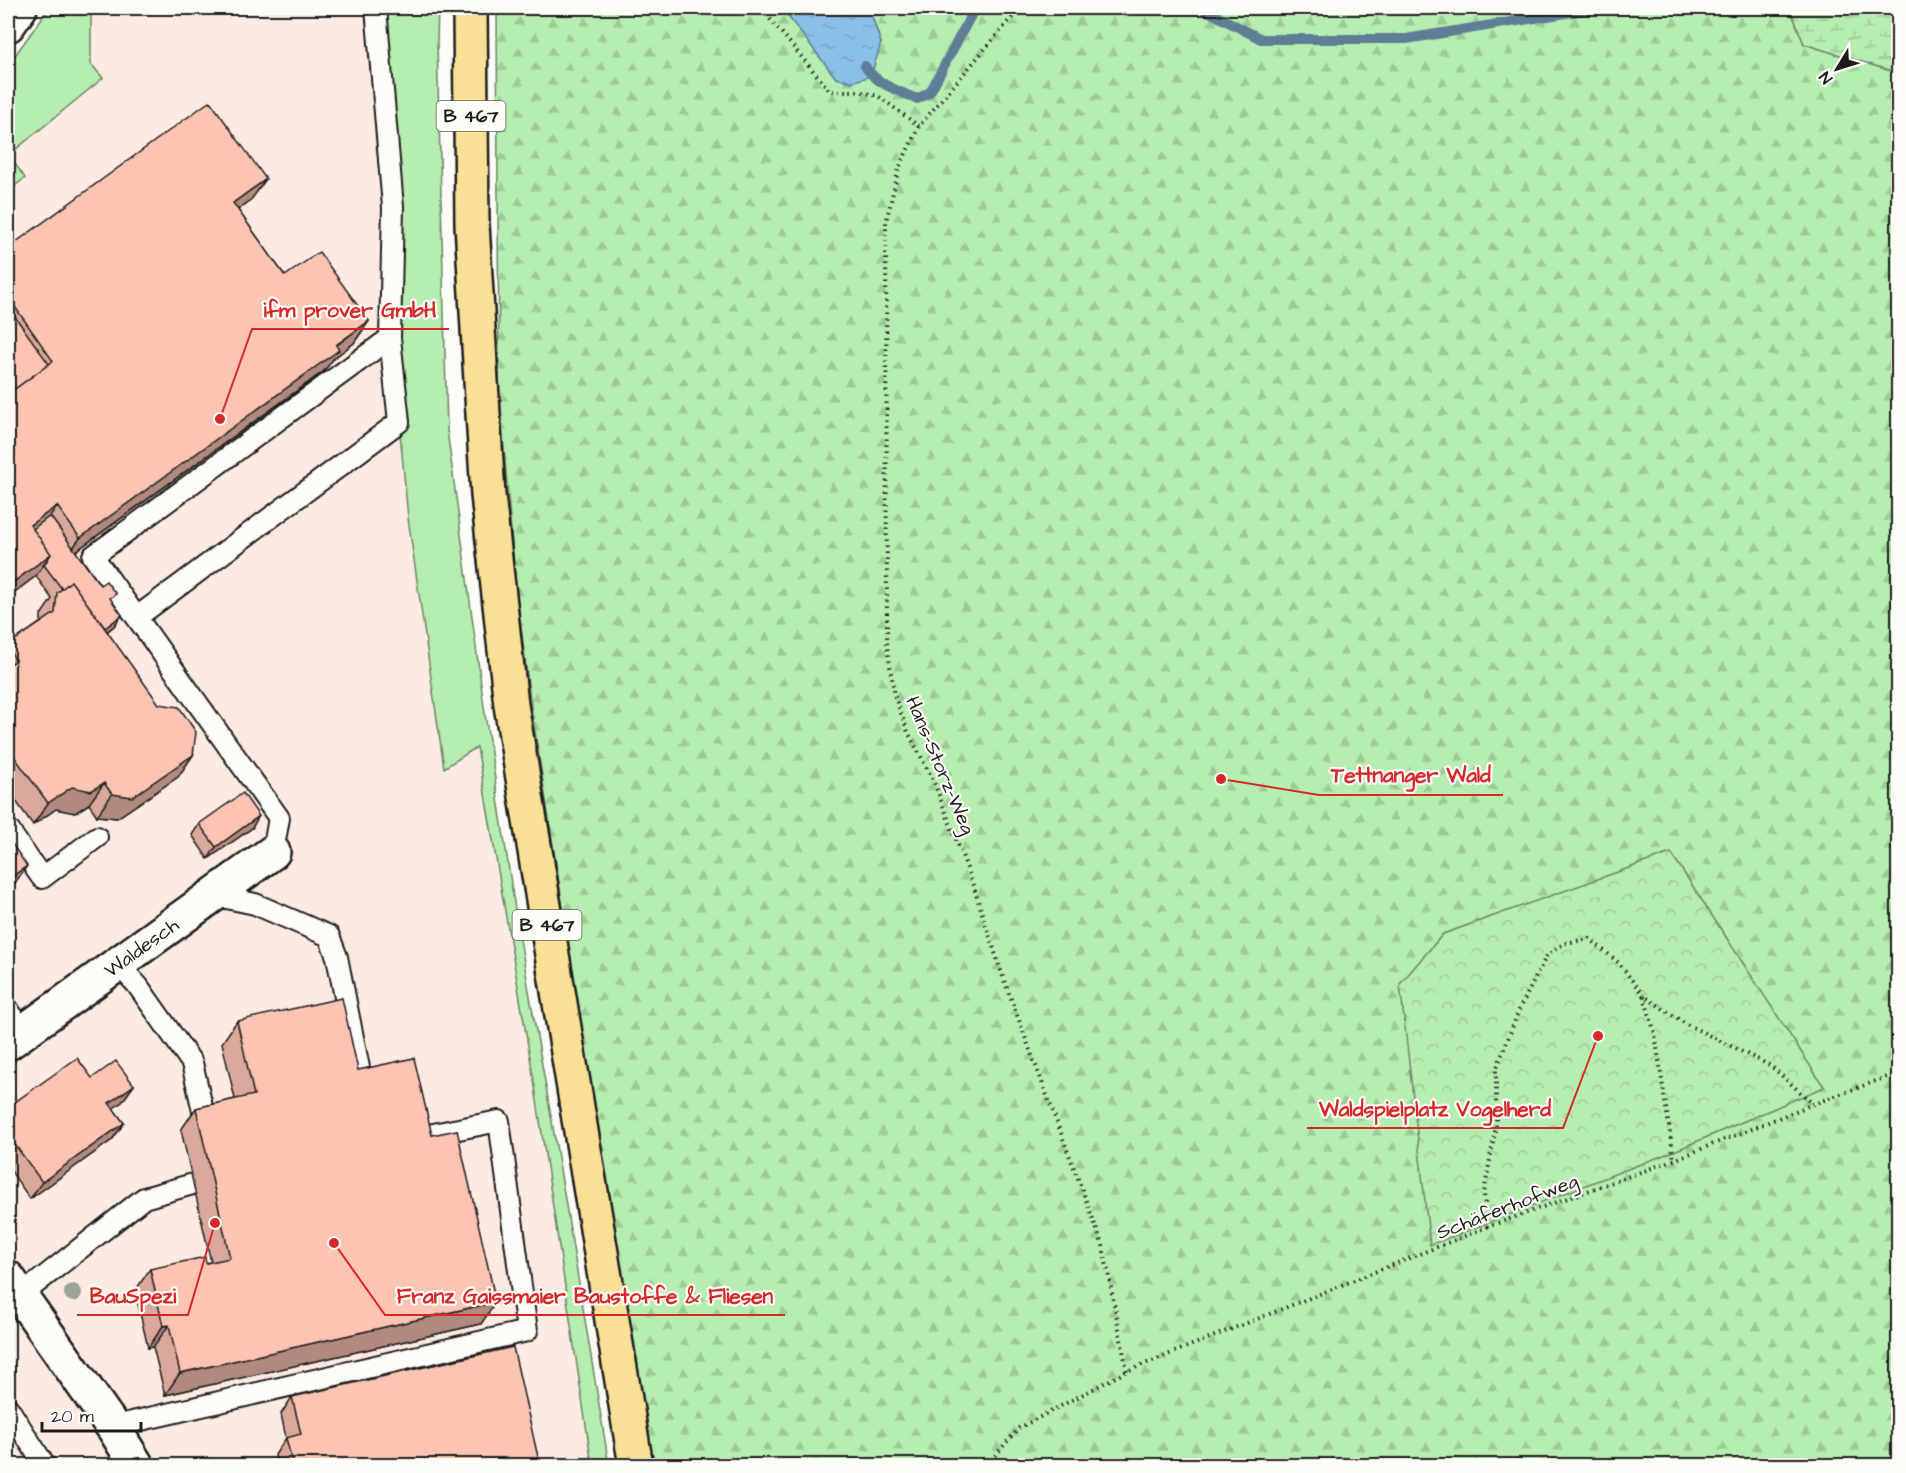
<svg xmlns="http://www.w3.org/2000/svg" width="1906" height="1473" viewBox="0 0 1906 1473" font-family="'Architects Daughter',sans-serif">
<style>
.built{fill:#fdebe3}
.grass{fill:#b6edb0;stroke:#698466;stroke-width:1.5}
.forest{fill:url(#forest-firs);stroke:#698466;stroke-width:1.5}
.wetland{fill:url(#wetland-marsh);stroke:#698466;stroke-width:1.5}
.park{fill:url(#park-crowns);stroke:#698466;stroke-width:1.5}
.water{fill:url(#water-ripples);stroke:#5e7e96;stroke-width:1.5}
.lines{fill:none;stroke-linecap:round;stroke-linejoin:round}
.stream{stroke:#5e7e96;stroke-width:10}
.lane-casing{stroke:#1c1c1c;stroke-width:24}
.street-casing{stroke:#1c1c1c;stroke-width:38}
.secondary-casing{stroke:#1c1c1c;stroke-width:38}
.primary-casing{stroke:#1c1c1c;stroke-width:38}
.path{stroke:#1c1c1c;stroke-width:4;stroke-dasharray:1.5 4.5;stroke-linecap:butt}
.lane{stroke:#fdfcf7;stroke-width:20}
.street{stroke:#fdfcf7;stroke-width:33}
.secondary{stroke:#fdfcf7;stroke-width:33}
.primary{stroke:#fadf96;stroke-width:33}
.tree{fill:#9ba397}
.wall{fill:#daa99b;stroke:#1c1c1c;stroke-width:1.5}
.shaded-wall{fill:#b1897e;stroke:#1c1c1c;stroke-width:1.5}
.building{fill:#fdc4b4;stroke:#1c1c1c;stroke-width:1.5}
.labels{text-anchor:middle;stroke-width:4.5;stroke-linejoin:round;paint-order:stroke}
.shield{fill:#fdfcf7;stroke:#605f5e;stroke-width:1.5}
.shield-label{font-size:18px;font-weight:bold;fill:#1c1c1c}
.street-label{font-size:20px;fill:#1c1c1c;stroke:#fdfcf7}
.leader{fill:none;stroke:#d62828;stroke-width:2}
.callout-dot{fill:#d62828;stroke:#fdfcf7;stroke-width:2}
.callout-label{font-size:21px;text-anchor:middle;font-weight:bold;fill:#d62828;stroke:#fdfcf7;stroke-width:4.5;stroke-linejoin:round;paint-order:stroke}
</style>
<defs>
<pattern id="forest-firs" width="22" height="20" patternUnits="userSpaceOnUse" patternTransform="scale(1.5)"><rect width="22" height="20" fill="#b6edb0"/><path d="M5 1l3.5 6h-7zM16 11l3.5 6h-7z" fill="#9ccb97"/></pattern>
<pattern id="wetland-marsh" width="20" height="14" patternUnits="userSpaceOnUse" patternTransform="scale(1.5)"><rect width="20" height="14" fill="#b6edb0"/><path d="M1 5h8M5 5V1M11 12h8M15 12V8" fill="none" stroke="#9ccb97"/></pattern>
<pattern id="park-crowns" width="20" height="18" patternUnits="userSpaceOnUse" patternTransform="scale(1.5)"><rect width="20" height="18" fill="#b6edb0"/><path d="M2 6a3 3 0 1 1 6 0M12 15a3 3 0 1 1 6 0" fill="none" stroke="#9ccb97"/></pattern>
<pattern id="water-ripples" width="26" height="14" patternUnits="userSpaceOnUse" patternTransform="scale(1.5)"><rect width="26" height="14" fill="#8ac0e8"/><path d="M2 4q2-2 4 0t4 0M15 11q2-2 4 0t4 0" fill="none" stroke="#76a4c6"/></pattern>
</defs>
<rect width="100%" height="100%" fill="#fdfcf7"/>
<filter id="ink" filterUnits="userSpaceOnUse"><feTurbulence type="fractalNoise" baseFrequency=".0167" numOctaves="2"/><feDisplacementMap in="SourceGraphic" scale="12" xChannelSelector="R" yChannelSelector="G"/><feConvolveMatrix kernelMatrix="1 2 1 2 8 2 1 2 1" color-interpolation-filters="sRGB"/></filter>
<g filter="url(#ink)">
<path class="built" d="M91,8H401L478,745L543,1141L593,1465H8V191L25,178L8,155L103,78L91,64Z"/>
<path class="grass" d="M49,8H91V64L103,78L9,155L25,178L8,191V65Z
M376,8H438L437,42L447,430L485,714L517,922L555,1139L609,1465H592L534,1081L477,747L444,768L408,518L399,422Z"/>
<path class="forest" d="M497,8H788L787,15L881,43L869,8H1790L1804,44L1898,73V1465H651L531,706L516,589L499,392Z"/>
<path class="wetland" d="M1790,8H1898V73L1804,44Z"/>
<path class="park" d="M1671,853L1824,1087L1672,1152L1430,1245L1400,984L1443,934Z"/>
<path class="water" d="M788,8H869L881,43L871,76L852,82L836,78L787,15Z"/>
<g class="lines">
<path class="stream" d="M1202,8L1261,39H1406L1597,8
M865,66C875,83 898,91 917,99L930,92L975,8"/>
<g class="lane-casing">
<path id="lane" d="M137,617L399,422L390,338L393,207L376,8
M8,829L42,878L97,837
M273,852L279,818L93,556L390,338
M213,895L255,904L329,936L337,957L363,1088
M118,964L138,986L192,1063L206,1124
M8,1009L23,1032
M20,1296L144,1198L193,1184
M8,1408L45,1466
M115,1430L128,1423L527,1331L499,1121L413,1138"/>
</g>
<g class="street-casing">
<g id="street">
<path id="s1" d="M8,1043L273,852"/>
<path d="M8,1278L115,1430L137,1466"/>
</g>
</g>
<g class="secondary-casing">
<path id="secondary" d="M8,25L20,8"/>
</g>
<g class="primary-casing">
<path id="primary" d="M470,8L472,224L481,381L488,495L511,705L636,1466"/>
</g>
<path class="path" d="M1020,8L919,126L899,168L886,222L887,647L895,697L908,732L934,782L970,876L1004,980L1103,1246L1127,1371
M770,19L830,91H858L878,96L919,126
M1644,996L1655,1034L1674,1160
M1487,1227L1484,1193L1496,1126V1070L1519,1010L1547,955L1565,943L1590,939L1619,963L1643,995L1684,1023L1771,1066L1813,1104
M989,1466L992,1459L1019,1428L1127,1371L1487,1227L1674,1160L1813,1104L1898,1073"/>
<use href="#lane" class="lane"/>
<use href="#street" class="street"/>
<use href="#secondary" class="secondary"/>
<use href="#primary" class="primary"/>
</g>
<circle class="tree" cx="73" cy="1293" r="9"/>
<path class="wall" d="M251,200L238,210L285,276L369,321L354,343L334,358L324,371L75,552L122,615L114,626L107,632L193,755L178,777L117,818L97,816L89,804L75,813L56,809L33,825L8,790V645L41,622V615L52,599L36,576L12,594L15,598L8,609V248Z
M199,824L252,828L208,859L192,835Z
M237,1021L358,1070L432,1135L481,1324L165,1395L153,1347L148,1348L135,1291L150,1269L211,1262L181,1130L196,1108L235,1099L222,1043Z
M92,1078L134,1085L122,1102L113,1108L124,1123L112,1140L30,1199L8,1167V1107Z
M292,1397L540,1466H277L275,1455L286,1438L281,1414Z"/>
<path class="shaded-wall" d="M266,179L251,200L217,225L233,203Z
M369,321L354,343L334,358L324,371L65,559L80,538Z
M57,506L42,527L26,539L30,525Z
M51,554L36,576L8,597V586Z
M15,598L8,609V604Z
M122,615L114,626L87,646L95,635Z
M193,755L178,777L117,818L97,816L112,794Z
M104,783L89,804L75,813L56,809L33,825L48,803L72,787Z
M259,816L252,828L208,859L216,847Z
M27,866L15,883L8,888V879Z
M134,1085L122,1102L97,1120L109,1103Z
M124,1123L112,1140L30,1199L42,1182Z
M496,1302L481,1324L165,1395L180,1373Z
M169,1325L153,1347L148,1348L163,1326Z"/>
<path class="building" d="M210,101L266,179L233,203L285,276L319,252L369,321L336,345L339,350L80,538L57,506L30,525L51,554L8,586V394L53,361L8,297V248Z
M8,307L49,364L8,394Z
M50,516L100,585L106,581L116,594L110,598L122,615L105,628L71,581L62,589L44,565L51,554L33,529Z
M71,581L159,704L179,707L196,732L193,755L132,797L112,794L104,783L91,791L72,787L48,803L8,748V666L15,660L8,645L55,613L57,593Z
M8,588L15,598L8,604Z
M243,793L259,816L216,847L199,824Z
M8,838L27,866L8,879Z
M342,998L358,1070L414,1058L432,1135L457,1130L496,1302L180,1373L169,1325L163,1326L150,1269L205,1257L206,1263L230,1258L196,1108L254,1095L237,1021Z
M77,1058L92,1078L116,1061L134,1085L109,1103L124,1123L42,1182L8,1135V1107Z
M513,1347L540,1466H293L286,1438L301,1434L292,1397Z"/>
</g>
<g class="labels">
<g class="shield">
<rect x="436.5" y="101" width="69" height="30" rx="4.5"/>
<rect x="512.5" y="910" width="69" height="30" rx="4.5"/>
</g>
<g class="shield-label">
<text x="471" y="122">B 467</text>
<text x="547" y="931">B 467</text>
</g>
<g class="street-label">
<text transform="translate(941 765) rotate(67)" y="7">Hans-Storz-Weg</text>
<text dy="7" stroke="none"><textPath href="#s1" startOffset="164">Waldesch</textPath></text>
<text transform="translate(1507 1206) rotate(-21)" y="7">Schäferhofweg</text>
</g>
</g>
<path class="leader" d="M220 419L252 329H449M1221 779L1319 795H1503M1598 1036L1563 1128H1307M334 1243L385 1315H785M215 1223L188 1315H77"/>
<g class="callout-dot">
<circle cx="220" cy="419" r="6"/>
<circle cx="1221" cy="779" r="6"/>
<circle cx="1598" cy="1036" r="6"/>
<circle cx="334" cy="1243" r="6"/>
<circle cx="215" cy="1223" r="6"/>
</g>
<g class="callout-label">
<text x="350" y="317">ifm prover GmbH</text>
<text x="1411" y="782">Tettnanger Wald</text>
<text x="1435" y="1116">Waldspielplatz Vogelherd</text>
<text x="585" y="1303">Franz Gaissmaier Baustoffe &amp; Fliesen</text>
<text x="133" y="1303">BauSpezi</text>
</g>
<rect width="1906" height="1473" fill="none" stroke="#fdfcf7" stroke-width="30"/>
<rect x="15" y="15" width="1876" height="1443" fill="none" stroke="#1c1c1c" stroke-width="2" filter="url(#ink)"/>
<g transform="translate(1837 69) rotate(232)" stroke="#fdfcf7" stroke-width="4.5" paint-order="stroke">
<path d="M0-4.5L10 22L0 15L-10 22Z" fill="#1c1c1c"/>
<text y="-9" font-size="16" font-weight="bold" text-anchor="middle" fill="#1c1c1c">N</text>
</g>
<path d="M42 1422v9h99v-9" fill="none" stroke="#1c1c1c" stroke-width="3"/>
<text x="51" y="1422" font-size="18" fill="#1c1c1c" stroke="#fdfcf7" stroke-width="4.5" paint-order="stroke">20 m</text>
</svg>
